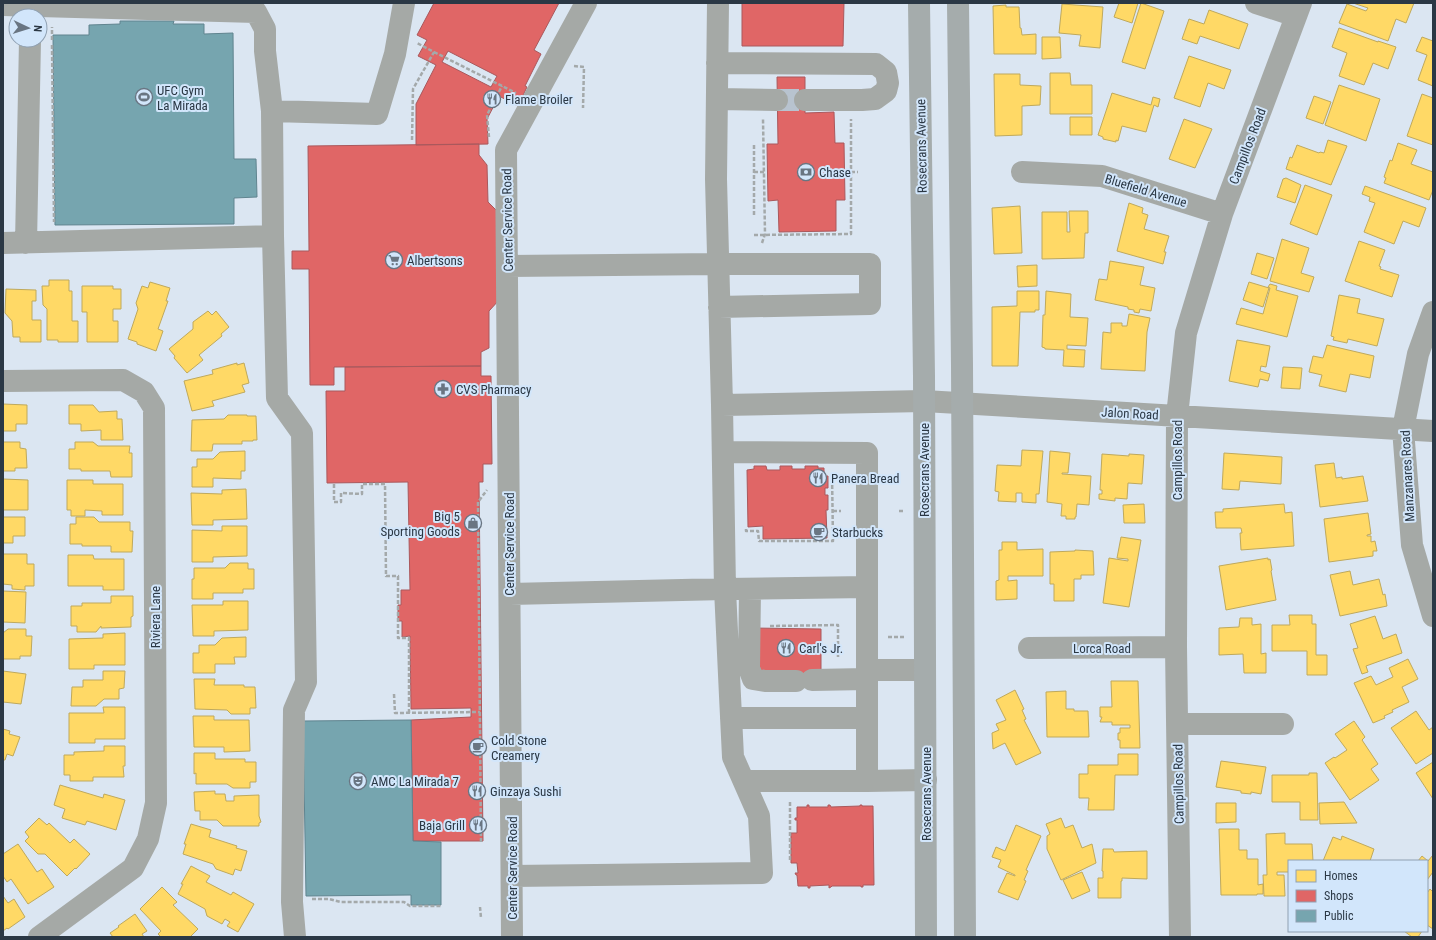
<svg xmlns="http://www.w3.org/2000/svg" width="1436" height="940" viewBox="0 0 1436 940" font-family="'Roboto Condensed',sans-serif">
<style>
.homes{fill:#ffd966;stroke:#bfa95c}
.shops{fill:#e06666;stroke:#aa585c;fill-rule:evenodd}
.public{fill:#76a5af;stroke:#60848f}
.lines{fill:none;stroke-linecap:round;stroke-linejoin:round}
.minor-tunnel{stroke:#b8c3cf;stroke-width:22;stroke-dasharray:22 11;stroke-linecap:butt}
.path{stroke:#a4a9aa;stroke-width:2.5;stroke-dasharray:4 2;stroke-linecap:butt}
.minor{stroke:#a5a9a6;stroke-width:22}
.major{stroke:#a5acac;stroke-width:22}
.labels{text-anchor:middle;stroke-width:4;stroke-linejoin:round;paint-order:stroke}
.poi-label{font-size:13px;fill:#2b3845;stroke:#d2e6fb;text-anchor:start}
.street-label{font-size:13px;fill:#2b3845;stroke:#d2e6fb}
</style>
<rect width="100%" height="100%" fill="#dbe6f2"/>
<path class="homes" d="M1119,3H1138L1132,23L1114,17Z
M1141,3L1164,11L1145,69L1122,62Z
M1353,3H1414L1406,23L1396,19L1388,41L1339,23L1347,4L1366,11L1368,8Z
M1062,4L1103,7L1100,48L1079,46L1081,35L1059,33Z
M1006,5V7H1019L1020,28H1021L1022,35L1036,34V54H994L993,6Z
M1209,10L1248,24L1239,49L1200,36L1197,44L1182,39L1189,19L1204,24Z
M1339,28L1378,42V41L1396,47L1388,69L1373,63L1364,85L1339,76L1347,53L1332,47Z
M1042,37H1060L1061,58L1042,59Z
M1422,37L1433,41V86L1418,80L1427,55L1416,51Z
M1189,56L1231,70L1224,89L1208,83L1200,107L1174,98Z
M1050,73H1070L1071,85H1092V114H1050Z
M994,74H1020V85L1041,86L1040,105L1022,106V135L995,136Z
M1339,85L1380,99L1366,141L1325,125Z
M1112,93L1151,105L1153,97L1160,99L1158,107L1154,105L1146,132L1122,126L1118,141L1116,140V142L1103,139V137L1098,135Z
M1422,94L1433,98V145L1407,136Z
M1314,96L1331,102L1323,124L1306,118Z
M1070,117H1092V135H1070Z
M1184,119L1212,129L1195,168L1169,159Z
M1328,140L1347,146L1331,185L1286,169L1290,157L1292,158L1297,145L1319,153L1320,152L1324,153Z
M1398,143L1417,150L1411,164L1433,172V190L1429,200L1384,183L1386,178L1384,177L1390,160L1392,161Z
M1286,178L1301,185L1295,203L1277,197L1283,179Z
M1305,185L1332,195L1317,235L1290,224Z
M1365,186L1426,208L1419,227L1403,221L1394,244L1364,232L1375,203L1369,201L1370,197L1362,194Z
M1129,203L1143,208L1142,213L1148,215L1144,229L1169,236L1164,252H1166L1163,264L1117,251Z
M1020,206L1022,253L994,254L992,208Z
M1069,211H1088V233H1085L1084,258L1042,259V212H1067V232H1070Z
M1282,239L1309,248L1301,273L1314,277L1309,292L1270,281Z
M1359,241L1385,250L1379,266L1381,267L1380,269L1399,275L1392,297L1345,281Z
M1257,253L1274,258L1267,279L1251,274Z
M1110,261L1144,267L1140,285L1155,288L1151,311L1140,309L1139,313L1134,312V310L1128,309V307L1095,300L1099,279L1107,280Z
M1037,265V286L1018,287L1017,266Z
M49,280H69V291H72V321H78V342H58V340H47V309L43,305L42,286H49Z
M150,282L170,288L166,301H168L158,329L163,331L156,351L137,344V342L128,339L138,309L136,303L142,286L148,288Z
M1249,282L1269,288L1263,307L1243,300Z
M1270,284L1277,286L1276,290L1298,296L1287,337L1236,324L1241,308L1263,314L1270,288L1268,287Z
M82,286H113V289H121V309H113V321H118V342H87V312H82Z
M6,289L36,290V301H32V320H41V342H20V337H13L12,321L5,313Z
M1017,291H1039V310H1035V312H1020L1018,366H992V307L1017,306Z
M1046,291L1071,294L1070,317L1088,318L1086,346L1067,345V349L1085,350L1084,367L1063,366L1064,350L1045,349V348L1042,347L1043,315H1045Z
M1339,295L1360,299L1357,313L1384,319L1377,346L1348,339L1347,343L1333,340L1334,337L1331,336Z
M208,311L212,315L216,311L229,327L221,334L222,336L199,355L203,360L187,373L174,358L175,356L169,349L193,329V322Z
M1129,314L1150,318L1147,332L1145,371L1101,369L1103,332L1111,333V323H1122V326H1127Z
M1237,340L1270,346L1266,367L1261,366L1260,371L1270,374L1268,381L1260,379L1258,387L1229,381Z
M1327,345L1374,356L1370,378L1350,374L1346,392L1319,386L1322,375L1309,372L1313,356L1323,358Z
M237,363V365L244,363L249,383L242,385L245,392L212,401L214,406L192,411L184,381L213,374L212,370Z
M1283,367L1302,368L1300,389L1281,388Z
M3,404L27,405V424H16V431H3Z
M69,405H93L99,412L117,411V419H122L123,440H101V430L81,431V424H69Z
M228,415H247V416H256L257,440H253V441H242V444H213L212,451H191L192,420L224,419Z
M3,442H20V448L26,449L27,468H15V471H3Z
M75,442H93L98,446H130L129,453H132V477H111L110,471H81V469H69V449H75Z
M1022,450L1043,451L1039,494H1036V503L1022,502V493H1016V502L998,501L999,492L995,491L997,465L1021,466Z
M245,451V471H241V479L213,478V487H192V467H197V459H213L220,452Z
M1050,451L1070,453L1068,473H1062V474L1091,476L1089,505L1077,504L1076,517H1075V519H1066V516H1061L1062,504L1047,502Z
M1224,453L1282,457L1281,484L1240,481L1239,490L1222,489Z
M1102,454L1129,456V454L1144,455L1142,484L1128,483L1127,499L1115,498V501L1099,499V494H1102V490H1100Z
M1334,463L1336,478L1342,477V479L1363,476L1368,501L1320,507L1315,465Z
M3,479L28,480V510H3Z
M67,480H93V484H123V515H102V511L85,510V516H71V510H67Z
M246,489L247,519L213,520V525H192L191,493L222,494V490Z
M1144,504L1145,523H1124L1123,505Z
M1284,504L1285,513L1292,512L1294,546L1241,550L1240,533H1242L1241,528H1216L1215,512H1223V509Z
M1368,513L1371,534L1367,535V536H1371V542L1375,541L1377,551H1373V556L1329,562L1324,519Z
M3,517H25V536H13V543H3Z
M76,517H94L99,522H130V531H133L132,552H111V546H82V544H70V524H76Z
M222,526H247V556L213,557V562H192V530L222,531Z
M1121,537L1141,540L1129,607L1103,603L1109,558L1128,561V559L1117,558Z
M1002,542H1017V550L1043,549V576H1008V581L1017,580V599L996,600V581L999,580V550H1002Z
M1075,550L1093,551L1094,575H1081V579H1074V601H1054V584H1050V552L1075,551Z
M3,554H27V564H34V586H25V590L12,589V585L3,584Z
M68,555H93L94,559H124V590H103V586H68Z
M1268,558V560L1270,559L1272,570L1271,571L1276,600L1226,610L1219,566Z
M230,563H248V569H254V589H243V593H213V599H192V579H194V568H225Z
M1350,571L1353,585L1379,579L1383,595L1385,594L1387,606L1340,616L1330,575Z
M3,591L26,592L25,623L3,622Z
M111,596H133V616L131,617V627L101,628V626L96,632H77V626H71V606H82V603H111Z
M223,601H248V630L214,631V636H193L192,605H223Z
M1289,615H1312V624H1316V655H1327V675H1307V651H1272V625H1290Z
M1375,616L1383,639L1396,634L1402,653L1366,666L1368,672L1362,674L1353,649L1358,648L1350,624Z
M1240,618H1252V625L1261,624V654L1266,653V673H1244L1243,654L1219,655V628L1239,627Z
M8,629H26V636H32L31,656H20V659H3V633Z
M125,633V665H94V669H69V639L103,638V634Z
M246,637V657H234L235,664H215V673H193V653H199V645H215L222,638Z
M1408,659L1418,679L1402,687L1409,702L1392,710L1393,712L1384,716L1385,718L1373,723L1354,683L1371,676L1376,685L1393,677L1389,668Z
M3,671L26,674L21,704L3,702Z
M103,671H125L124,688L119,689V699H104L96,706H71L72,687H83V680H103Z
M194,679H215L214,685H244V687H255L256,708H250V714H231L227,710L195,709Z
M1111,681H1138L1140,748H1120V740H1118V733H1120V728H1130V725H1112V722H1100L1102,717H1100V707H1112Z
M1015,690L1024,709L1022,710L1026,719L1024,720L1041,753L1016,765L1005,743L993,749L992,733L999,730L996,724L1006,720L996,700Z
M1066,691V709H1074V711H1088L1089,737H1047L1046,692Z
M103,707H125V739H95V743H69V713H104Z
M1416,711L1429,730L1433,727V753L1416,764L1391,728Z
M193,716H214V720H249L250,751L224,752V747H194Z
M1354,721L1365,737L1362,740L1378,764L1371,769L1379,780L1350,800L1325,763L1334,757L1335,758L1347,750L1335,734Z
M3,729L10,731L9,734L20,737L13,756L7,754L5,760H3Z
M104,746H125V766H123L124,777H93V781H70V775H64V755H74V752L104,751Z
M194,753H215V759H245V762H256V782H250V788H233L227,784H196V773L194,774Z
M1118,754H1138V775H1115L1114,810H1088L1089,798H1079V774H1088V765H1118Z
M1221,761L1266,767L1261,794L1251,792V794L1241,793V791L1216,787Z
M1433,762V799L1416,773Z
M1309,773H1317L1318,820H1300V802H1272V775H1309Z
M60,785L103,798L104,794L125,800L116,830L87,821L85,825L62,818L65,809L54,805Z
M215,791V794H225L226,801H234V796L259,795V816L261,822L259,823V826H223L217,820H200V811H195L194,792Z
M1344,802L1357,823L1320,824L1319,803Z
M1216,803H1236V822L1216,823Z
M39,818L47,825L49,823L70,843L74,839L90,854L76,869L75,868L67,876L45,854H38L25,841L29,837L25,832Z
M1061,818L1065,828L1073,825L1082,848L1092,844L1096,863L1061,880L1047,849V836L1050,834L1046,824Z
M191,824L211,830L209,837L237,846L236,848L247,851L241,871L235,869L233,875L216,869L213,864L183,854L186,844H184Z
M1016,825L1041,836L1026,870L1028,871L1024,880L1026,881L1018,900L998,892L1007,873L1015,876V875L998,867L1001,860L992,857L996,847L1005,851Z
M1219,829H1239V850H1247V859H1258V885L1263,884V894H1257V895H1221Z
M1285,833V844H1312L1313,861H1289V872H1277V875H1284L1285,896H1264L1263,875H1267L1266,834Z
M1342,836L1374,849L1370,861H1323L1333,837L1341,840Z
M18,844L37,872L42,869L54,887L28,904L11,879L7,882L3,876V854Z
M1103,849H1113L1114,852L1147,851V879L1122,878V881H1121V898H1098V878H1103V871H1102Z
M1433,855V872L1427,880V861H1418L1422,856L1428,861Z
M191,866L210,876L206,882L231,895L233,892L254,904L238,932L227,926L230,922L225,919L222,924L207,916L205,909L178,894L183,884H181Z
M1082,872L1090,891L1072,899L1063,880Z
M162,887L177,902L173,905L198,929L190,937H161L158,934L161,931L140,909Z
M1430,889L1433,892V929L1427,925V893Z
M3,896L8,903L14,899L25,917L8,929L7,928L3,931Z
M135,914L147,931L142,934L144,937H113L110,933L119,927L118,926Z
M1404,931H1422L1418,937H1412Z"/>
<path class="shops" d="M434,3H559L534,50L541,54L525,86L527,87L518,106L499,96L487,119L488,144L416,145V104L436,65L418,56L427,40L417,35ZM448,51L497,76L491,87L442,62Z
M742,3H844L843,46H742Z
M777,77H805V113L834,112L835,143H844L845,200H836V231L779,232L778,200L768,201L767,144H778Z
M479,144V155L487,165L488,202L499,213L500,299L489,311V348L481,352V366L334,367V385H310L309,269H292V251H309L308,146Z
M481,366V376H491L492,464H483V482H479L483,841H413L411,720L471,717V708L411,709L410,636L402,637V621H398V605H401V590H410L408,482L327,483L326,391H345V367Z
M754,466H766L767,470H780V466H792V469H805V466H818V468H824V476H828V488H825V495H828V510H826L827,538L763,539V526L748,527L747,470L754,469Z
M752,628L821,629V677L757,675Z
M807,805H809V807H828V805H830L831,807L860,806V805H862V806H873L874,885H863V887H861V886H832L831,887L829,888V885L810,886V888H808V886H798L797,875H796L795,873H798L797,863H791V833H797V820H795V818H797V807H807Z"/>
<path class="public" d="M120,21H174L173,24H204V34L233,33L234,159H256L257,197L234,198V224L55,225L53,35H89V25L120,24Z
M411,720L413,841L441,842V905H411V895L306,896L303,721Z"/>
<g class="lines">
<path class="minor-tunnel" d="M777,100H805"/>
<path class="path" d="M52,40V27
M52,45L54,222
M434,52L516,93
M574,66L584,67L583,108
M489,137L487,115L502,86
M412,140L413,89L434,52L417,43
M754,145V215
M754,172H764
M851,172H858
M754,235L851,234V119
M762,243L765,234L763,119
M334,484V502H341V493L362,494V484H385L386,576H398V638H409V713
M833,511H841
M899,511H905
M746,529V531H758L759,541H833L832,474
M770,626L838,625V658
M888,637H905
M394,694L395,713L480,712
M790,802V861
M481,842L478,502L487,490
M312,899H329L341,902H404L410,906H442
M480,907L481,918"/>
<path class="minor" d="M1256,3L1296,16
M3,5L256,12L265,29V51L272,111L273,236L277,398L302,433L306,682L294,710L292,902L295,937
M717,63L876,64L886,72L888,83L886,91L875,99L862,100H805
M717,99L777,100
M272,111L377,114L395,54L404,3
M1022,172L1102,176L1222,214
M3,243L273,236
M26,243L30,40
M507,266L718,264H870V304L719,307
M1433,312L1418,354L1403,429L1412,545L1433,616
M3,381L123,380L144,392L154,408L156,803L148,839L133,868L39,937
M722,405L924,401L1433,431
M723,452L867,453V781L926,780
M750,589L749,668L753,679L765,681H796
M510,594L725,589L867,587
M1029,648L1176,647
M867,670H925
M812,680L867,679
M731,718H867
M1177,724H1283
M744,781H867
M512,876L762,873L759,816L733,757L730,696L725,589L722,405L716,179L718,3
M512,937L506,150L586,3
M1180,937L1176,647L1177,416L1186,333L1222,214L1301,3"/>
<path class="major" d="M919,3L924,376L926,937
M958,3L962,365L965,937"/>
</g>
<defs>
<g id="stadium-ring" transform="scale(0.9)"><circle r="9.5" fill="#d2e6fb" stroke="#697582" stroke-width="1.5"/><path d="M0-5a6.5 5 0 1 0 0 10a6.5 5 0 1 0 0-10ZM-3.5-1.8h7v3.6h-7Z" fill="#697582"/></g>
<g id="restaurant-ring" transform="scale(0.9)"><circle r="9.5" fill="#d2e6fb" stroke="#697582" stroke-width="1.5"/><path d="M-5-6h1v4h1v-4h1v4h1v-4h1v5L-1.5 .5V6h-2V.5L-5-1ZM5-6V6H3V1.5H1.5Q1.5-4 5-6Z" fill="#697582"/></g>
<g id="bank-ring" transform="scale(0.9)"><circle r="9.5" fill="#d2e6fb" stroke="#697582" stroke-width="1.5"/><path d="M-6-4H6V4H-6ZM0-2.3a2.3 2.3 0 1 0 0 4.6a2.3 2.3 0 1 0 0-4.6Z" fill="#697582"/></g>
<g id="supermarket-ring" transform="scale(0.9)"><circle r="9.5" fill="#d2e6fb" stroke="#697582" stroke-width="1.5"/><path d="M-6-5.5h2.5l.6 2H6L4.5 2H-2.5L-4.4-4H-6ZM-1.5 3.2a1.3 1.3 0 1 0 .1 0ZM3 3.2a1.3 1.3 0 1 0 .1 0Z" fill="#697582"/></g>
<g id="pharmacy-ring" transform="scale(0.9)"><circle r="9.5" fill="#d2e6fb" stroke="#697582" stroke-width="1.5"/><path d="M-2-6h4v4h4v4h-4v4h-4v-4h-4v-4h4Z" fill="#697582"/></g>
<g id="shop-ring" transform="scale(0.9)"><circle r="9.5" fill="#d2e6fb" stroke="#697582" stroke-width="1.5"/><path d="M-5-2.5h2.3a2.7 3.5 0 0 1 5.4 0H5L5.5 6h-11ZM-1.5-2.5h3a1.5 2.3 0 0 0-3 0Z" fill="#697582"/></g>
<g id="cafe-ring" transform="scale(0.9)"><circle r="9.5" fill="#d2e6fb" stroke="#697582" stroke-width="1.5"/><path d="M-5.5-4.5H6V0H3Q3 3.5 0 3.5H-2.5Q-5.5 3.5-5.5 0ZM3-3.2v2h1.7v-2ZM-6 4.5H4V6H-6Z" fill="#697582"/></g>
<g id="theatre-ring" transform="scale(0.9)"><circle r="9.5" fill="#d2e6fb" stroke="#697582" stroke-width="1.5"/><path d="M-5-5.5Q0-4 5-5.5V0Q5 5 0 6Q-5 5-5 0ZM-3.3-2.5H-1v1.5H-3.3ZM1-2.5H3.3v1.5H1ZM-2.8 1Q0 5.5 2.8 1Z" fill="#697582"/></g>
</defs>
<g fill-rule="evenodd">
<use href="#stadium-ring" x="144" y="97"/>
<use href="#restaurant-ring" x="492" y="99"/>
<use href="#bank-ring" x="806" y="172"/>
<use href="#supermarket-ring" x="394" y="260"/>
<use href="#pharmacy-ring" x="443" y="389"/>
<use href="#restaurant-ring" x="818" y="478"/>
<use href="#shop-ring" x="473" y="523"/>
<use href="#cafe-ring" x="819" y="532"/>
<use href="#restaurant-ring" x="786" y="648"/>
<use href="#cafe-ring" x="478" y="747"/>
<use href="#theatre-ring" x="358" y="781"/>
<use href="#restaurant-ring" x="477" y="791"/>
<use href="#restaurant-ring" x="478" y="825"/>
</g>
<g class="labels">
<g class="poi-label">
<text x="157" y="95">UFC Gym<tspan x="157" dy="15">La Mirada</tspan></text>
<text x="505" y="104">Flame Broiler</text>
<text x="819" y="177">Chase</text>
<text x="407" y="265">Albertsons</text>
<text x="456" y="394">CVS Pharmacy</text>
<text x="831" y="483">Panera Bread</text>
<text x="460" y="521" text-anchor="end">Big 5<tspan x="460" dy="15">Sporting Goods</tspan></text>
<text x="832" y="537">Starbucks</text>
<text x="799" y="653">Carl's Jr.</text>
<text x="491" y="745">Cold Stone<tspan x="491" dy="15">Creamery</tspan></text>
<text x="371" y="786">AMC La Mirada 7</text>
<text x="490" y="796">Ginzaya Sushi</text>
<text x="465" y="830" text-anchor="end">Baja Grill</text>
</g>
<g class="street-label">
<text transform="translate(921 146) rotate(-91)" y="5">Rosecrans Avenue</text>
<text transform="translate(1247 146) rotate(-69)" y="5">Campillos Road</text>
<text transform="translate(1146 190) rotate(17)" y="5">Bluefield Avenue</text>
<text transform="translate(507 220) rotate(-91)" y="5">Center Service Road</text>
<text transform="translate(1130 413) rotate(3)" y="5">Jalon Road</text>
<text transform="translate(1177 460) rotate(-90)" y="5">Campillos Road</text>
<text transform="translate(924 470) rotate(-90)" y="5">Rosecrans Avenue</text>
<text transform="translate(1407 476) rotate(-93)" y="5">Manzanares Road</text>
<text transform="translate(509 544) rotate(-90)" y="5">Center Service Road</text>
<text transform="translate(155 617) rotate(-90)" y="5">Riviera Lane</text>
<text x="1102" y="653">Lorca Road</text>
<text transform="translate(1178 784) rotate(-91)" y="5">Campillos Road</text>
<text transform="translate(926 794) rotate(-90)" y="5">Rosecrans Avenue</text>
<text transform="translate(512 868) rotate(-90)" y="5">Center Service Road</text>
</g>
</g>
<rect width="1436" height="940" fill="none" stroke="#2b3845" stroke-width="8"/>
<rect x="1288" y="860" width="140" height="72" fill="#d2e6fb" stroke="#8fa0b2"/>
<rect x="1296" y="870" width="20" height="12" fill="#ffd966" stroke="#8fa0b2"/>
<text x="1324" y="880" font-size="12" fill="#2b3845">Homes</text>
<rect x="1296" y="890" width="20" height="12" fill="#e06666" stroke="#8fa0b2"/>
<text x="1324" y="900" font-size="12" fill="#2b3845">Shops</text>
<rect x="1296" y="910" width="20" height="12" fill="#76a5af" stroke="#8fa0b2"/>
<text x="1324" y="920" font-size="12" fill="#2b3845">Public</text>
<g transform="translate(28 28) rotate(94)"><circle r="19" fill="#d2e6fb" stroke="#8fa0b2"/>
<path d="M0-3L7 15L0 10L-7 15Z" fill="#697582"/>
<text y="-6" font-size="11" font-weight="bold" text-anchor="middle" fill="#2b3845">N</text>
</g>
</svg>
